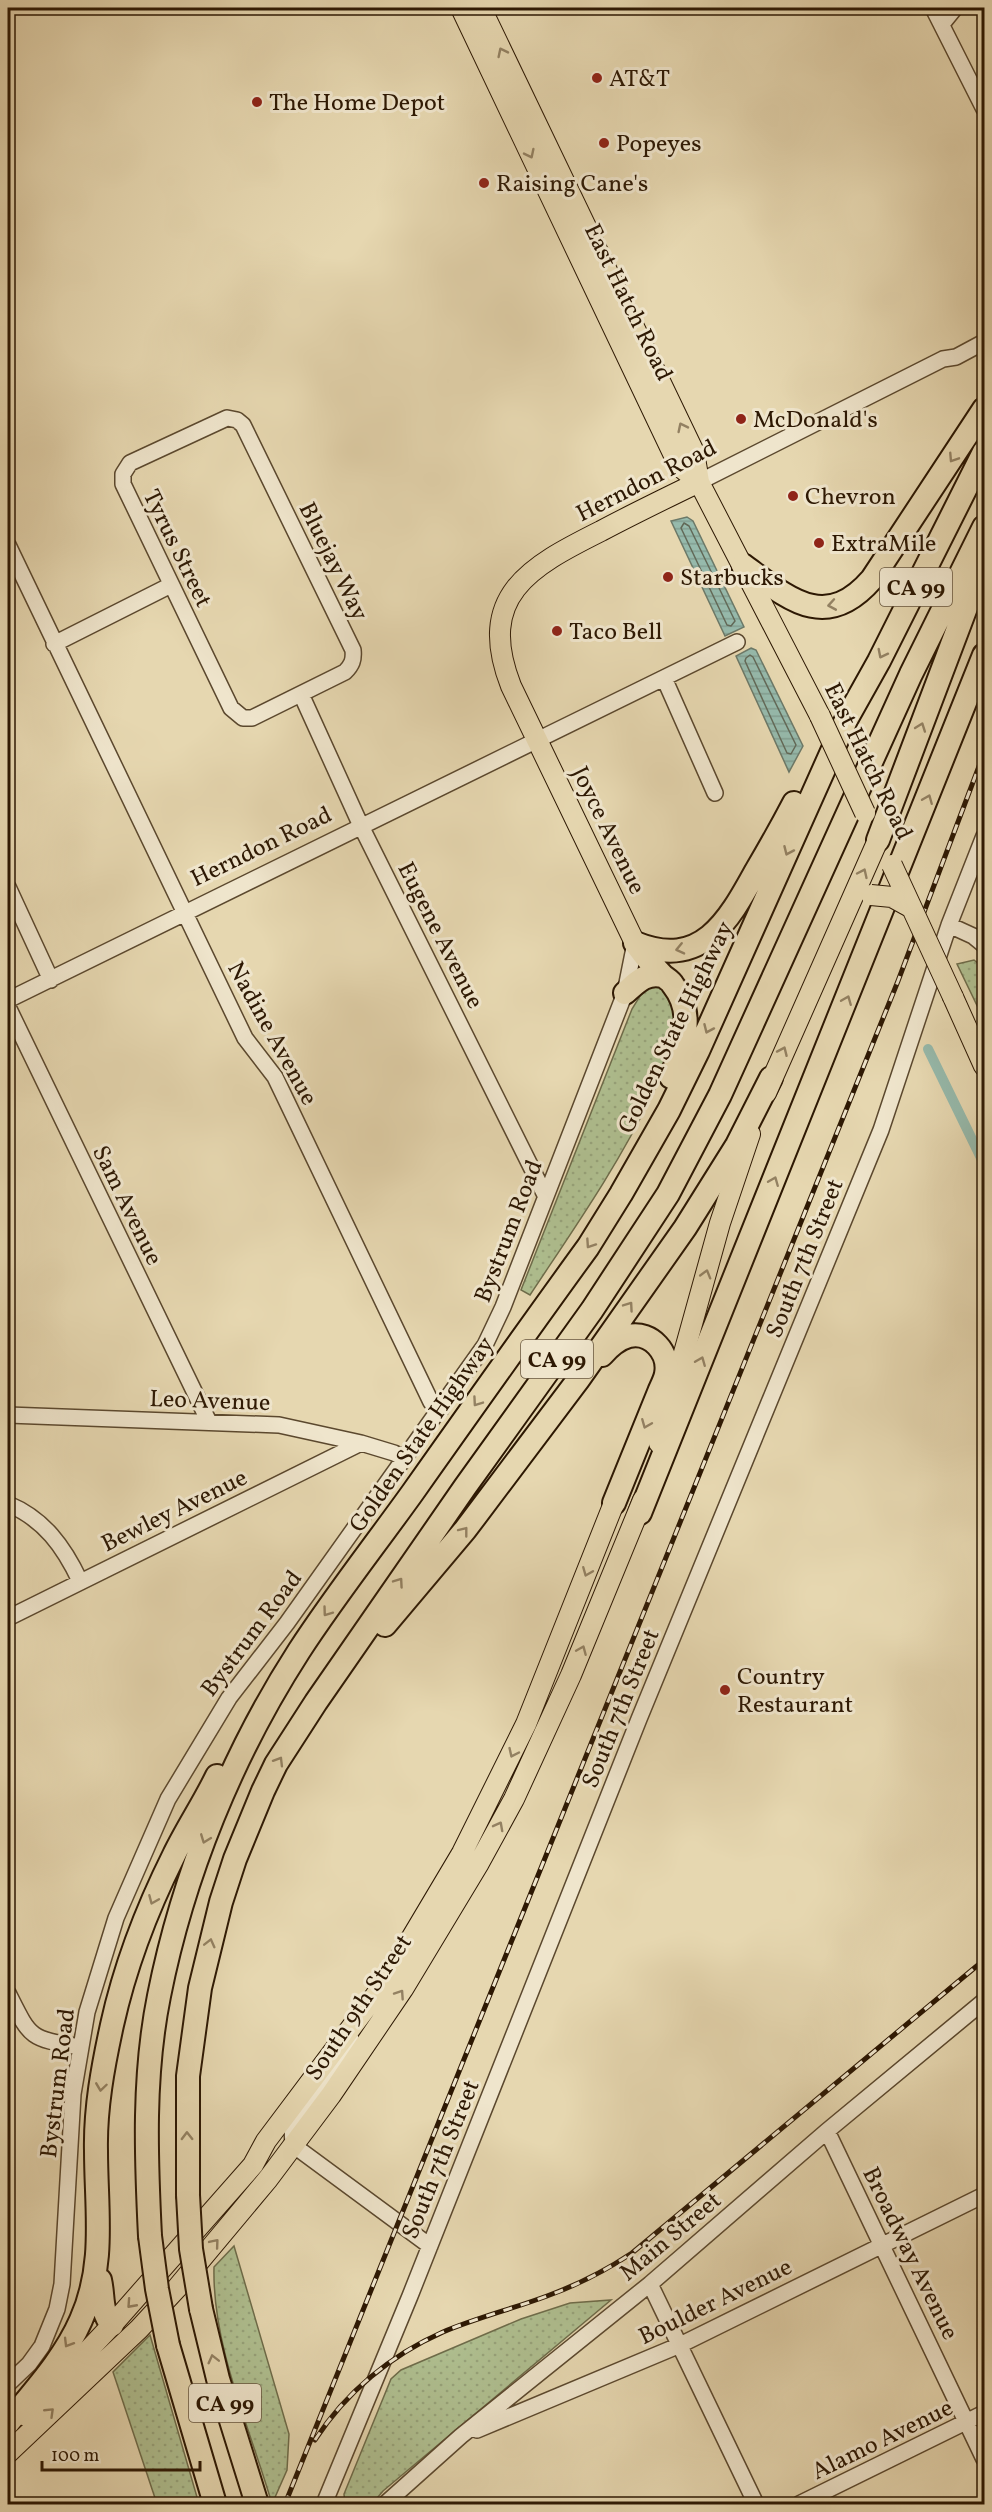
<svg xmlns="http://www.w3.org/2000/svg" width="992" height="2512" viewBox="0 0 992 2512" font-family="Vollkorn,serif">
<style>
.grass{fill:url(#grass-dots);stroke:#6e6c4a;stroke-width:1.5}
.water{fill:url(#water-rules);stroke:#6c7968;stroke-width:1.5}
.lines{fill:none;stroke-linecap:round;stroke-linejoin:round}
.shore{stroke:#626958;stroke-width:1.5}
.canal{stroke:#96baac;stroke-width:10}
.minor-casing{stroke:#5b482e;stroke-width:18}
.major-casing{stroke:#2d1803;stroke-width:22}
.highway-casing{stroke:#2d1803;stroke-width:26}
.minor{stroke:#efe5cc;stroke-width:15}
.major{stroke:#e6d7b0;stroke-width:20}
.highway{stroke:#e6d7b0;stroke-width:22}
.rail-casing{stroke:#2d1803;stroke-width:5}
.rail{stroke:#efe5cc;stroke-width:3;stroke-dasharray:9;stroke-linecap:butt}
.major-bridge-casing{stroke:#2d1803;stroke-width:22;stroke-linecap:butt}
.highway-bridge-casing{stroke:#2d1803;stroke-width:26;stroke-linecap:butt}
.major-bridge{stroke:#e6d7b0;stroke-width:20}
.highway-bridge{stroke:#e6d7b0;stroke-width:22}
.oneway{stroke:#938162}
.poi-dot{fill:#8f2418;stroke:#efe5cc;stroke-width:2}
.labels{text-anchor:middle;stroke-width:6;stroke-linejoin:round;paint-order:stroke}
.shield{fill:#efe5cc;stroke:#67563f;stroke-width:1.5}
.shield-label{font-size:22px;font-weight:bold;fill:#2d1803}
.poi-label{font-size:24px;fill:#2d1803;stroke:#efe5cc;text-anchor:start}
.street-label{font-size:24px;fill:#2d1803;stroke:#efe5cc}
</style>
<defs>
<pattern id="grass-dots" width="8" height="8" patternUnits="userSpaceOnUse" patternTransform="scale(1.5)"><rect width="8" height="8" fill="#afbf90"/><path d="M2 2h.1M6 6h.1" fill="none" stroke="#97a37b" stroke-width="1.8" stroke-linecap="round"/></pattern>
<pattern id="water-rules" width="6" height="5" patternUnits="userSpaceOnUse" patternTransform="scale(1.5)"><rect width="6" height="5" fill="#96baac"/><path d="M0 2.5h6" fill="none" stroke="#829f92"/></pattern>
</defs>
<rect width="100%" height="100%" fill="#e6d7b0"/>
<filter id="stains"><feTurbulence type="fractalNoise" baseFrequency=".00333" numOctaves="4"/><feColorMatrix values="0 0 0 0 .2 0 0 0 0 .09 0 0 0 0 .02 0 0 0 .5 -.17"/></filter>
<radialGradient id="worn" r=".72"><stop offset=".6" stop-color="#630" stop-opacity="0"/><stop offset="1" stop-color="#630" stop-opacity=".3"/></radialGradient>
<path class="grass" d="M974,960L984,968V1020L957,964Z
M655,985C667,990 679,1009 678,1022C676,1049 664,1071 652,1095C618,1166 573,1230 530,1295L521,1290L632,1009L643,991Z
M234,2246L289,2434L287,2470L272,2504C250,2428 212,2346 214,2267Z
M611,2300L383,2491L372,2504H345L344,2494L391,2379L401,2370L521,2319L570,2303Z
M150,2335L199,2504H157L113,2372Z"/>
<path class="water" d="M687,517L693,521L744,627L725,636L671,521Z
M751,648L756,650L803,746L789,772L736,656Z"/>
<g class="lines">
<path class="shore" d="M684,523L689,526L735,621L731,626L727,625L681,528Z
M750,655L753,657L796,745L791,754L787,753L745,661L746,658Z"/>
<path class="canal" d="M928,1049L984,1164"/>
<g class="minor-casing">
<path id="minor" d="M933,8L984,109
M942,24L955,8
M227,418L237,420L243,425L353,650C354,660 352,665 345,672L252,718H243L231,708L123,484V474L130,463Z
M699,482L943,359L956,357L984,342
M8,545L245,1038L275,1077L431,1402L441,1409
M54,644L171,585
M664,678L715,793
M301,694L361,826L545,1195
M8,887L51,980
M949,925L973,936L984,945
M8,1000L737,642
M8,1007L209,1422
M8,1415L279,1425L361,1443L394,1453L405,1459
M8,1504C44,1519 64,1547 80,1581
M8,1618L361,1443
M8,1993C31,2039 29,2038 80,2047
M351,2039L339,2064L292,2128L293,2145L430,2246
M827,2131L984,2459
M650,2284L756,2504
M8,2384L29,2364L42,2346L57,2309L62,2284L73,2094L87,2012L116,1918L168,1799L229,1698L287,1623L485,1345L503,1307L625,993L635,943
M477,2430L680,2345L984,2195
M324,2504L410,2296L639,1719L881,1130L949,925L984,836
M385,2504L461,2436L650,2284L827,2131L984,2001
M799,2504L984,2413"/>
</g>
<g class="major-casing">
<path id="major" d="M461,8L679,466L699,482
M481,8L694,452L699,482L820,716
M635,943L511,686C476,596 529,567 601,531C633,514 666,498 699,482
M953,997L984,1066
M766,1093L878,840
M659,1443L720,1223L750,1134
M23,2415L44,2397L112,2325L253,2165L266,2141L384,1984L462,1853L526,1724L614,1503
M8,2453L139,2329L177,2288L268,2179L331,2095L403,1989L479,1863L514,1799L571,1675L643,1500"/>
</g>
<g class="highway-casing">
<path id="highway" d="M743,565C788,598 825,633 872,579L984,409
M878,840L984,560
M635,943C701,970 728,922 756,871C769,849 782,826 794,803
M636,944C644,955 653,966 663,976C667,979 671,981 673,985C696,1014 683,1046 671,1077
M625,993C637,982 646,972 663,976
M602,1355C609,1347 618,1339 629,1336C651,1331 670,1353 666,1374C665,1380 661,1387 659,1392L614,1503
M640,1513L984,655
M385,1625L465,1530L578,1380L685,1228L737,1145L771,1078
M188,2195V2076L200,1988L221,1902L235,1859L263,1791L276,1764L316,1702L465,1487L592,1310L668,1194L720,1095L911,674L984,527
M150,2236C146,2156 143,2075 159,1996C183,1875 232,1755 299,1651C334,1597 375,1545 413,1492C471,1410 529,1328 588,1247L621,1194L669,1110L698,1051L846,720L879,661L984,452
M100,2280C104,2297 100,2310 112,2325
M201,2309L218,2379L257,2504
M168,2345L215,2504
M8,2423C34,2391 64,2359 81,2320C106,2264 96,2210 96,2151C95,2109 103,2066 112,2025C125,1966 147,1909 174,1855C187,1828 204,1803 217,1776"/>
</g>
<use href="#minor" class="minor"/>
<use href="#major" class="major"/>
<use href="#highway" class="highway"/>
<g class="rail-casing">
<path id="rail" d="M315,2440C346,2392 391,2355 443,2332C476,2318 512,2309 547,2296C577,2285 605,2271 632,2253L984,1960
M285,2504L898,981L984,753"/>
</g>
<use href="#rail" class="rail"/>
<g class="major-bridge-casing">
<path id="major-bridge" d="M820,716L865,813
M892,865L953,997
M871,895L892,897L912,908"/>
</g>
<g class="highway-bridge-casing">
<path id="highway-bridge" d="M188,2195L191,2249L201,2309
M150,2236L157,2289L168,2345"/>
</g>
<use href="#major-bridge" class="major-bridge"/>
<use href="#highway-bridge" class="highway-bridge"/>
</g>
<defs><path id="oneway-chevron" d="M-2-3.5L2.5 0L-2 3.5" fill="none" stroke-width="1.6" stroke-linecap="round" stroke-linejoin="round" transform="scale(1.5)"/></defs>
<g class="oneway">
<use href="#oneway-chevron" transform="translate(502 52) rotate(-116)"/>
<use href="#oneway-chevron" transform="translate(530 154) rotate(64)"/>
<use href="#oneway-chevron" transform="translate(682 427) rotate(-116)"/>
<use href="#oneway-chevron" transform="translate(953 458) rotate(123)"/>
<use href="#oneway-chevron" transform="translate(832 605) rotate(170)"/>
<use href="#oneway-chevron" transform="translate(882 654) rotate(117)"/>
<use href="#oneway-chevron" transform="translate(921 727) rotate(-70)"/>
<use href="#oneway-chevron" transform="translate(928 799) rotate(-68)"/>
<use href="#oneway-chevron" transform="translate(788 851) rotate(114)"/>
<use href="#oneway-chevron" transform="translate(863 873) rotate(-65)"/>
<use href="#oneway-chevron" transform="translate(680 949) rotate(167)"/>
<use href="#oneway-chevron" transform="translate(847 1000) rotate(-68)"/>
<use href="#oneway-chevron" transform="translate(708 1029) rotate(114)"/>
<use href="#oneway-chevron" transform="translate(783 1051) rotate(-66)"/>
<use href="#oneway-chevron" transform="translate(774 1181) rotate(-68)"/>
<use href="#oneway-chevron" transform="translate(590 1244) rotate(124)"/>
<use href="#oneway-chevron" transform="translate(706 1274) rotate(-74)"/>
<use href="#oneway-chevron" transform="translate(629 1306) rotate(-55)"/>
<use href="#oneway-chevron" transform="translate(701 1361) rotate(-68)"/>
<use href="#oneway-chevron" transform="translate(477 1402) rotate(125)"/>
<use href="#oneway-chevron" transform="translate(646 1424) rotate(112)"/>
<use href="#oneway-chevron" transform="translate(464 1531) rotate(-52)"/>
<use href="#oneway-chevron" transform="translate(587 1572) rotate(112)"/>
<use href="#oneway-chevron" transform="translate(399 1582) rotate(-55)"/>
<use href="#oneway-chevron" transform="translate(327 1612) rotate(126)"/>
<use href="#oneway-chevron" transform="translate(582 1650) rotate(-67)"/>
<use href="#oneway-chevron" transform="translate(513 1753) rotate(115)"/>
<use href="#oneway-chevron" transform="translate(279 1761) rotate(-59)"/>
<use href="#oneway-chevron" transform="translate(499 1826) rotate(-62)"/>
<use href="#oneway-chevron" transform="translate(205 1839) rotate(111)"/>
<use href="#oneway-chevron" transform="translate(153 1900) rotate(113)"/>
<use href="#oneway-chevron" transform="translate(210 1943) rotate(-76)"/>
<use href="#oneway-chevron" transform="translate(400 1994) rotate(-56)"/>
<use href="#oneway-chevron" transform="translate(101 2087) rotate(98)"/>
<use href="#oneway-chevron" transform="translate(187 2136) rotate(-91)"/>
<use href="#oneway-chevron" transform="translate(215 2243) rotate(-50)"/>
<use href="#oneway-chevron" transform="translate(131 2304) rotate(132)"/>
<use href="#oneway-chevron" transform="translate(68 2343) rotate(121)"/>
<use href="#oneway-chevron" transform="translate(213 2359) rotate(-104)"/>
<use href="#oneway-chevron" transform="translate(50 2412) rotate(-44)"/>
</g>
<g class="poi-dot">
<circle cx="597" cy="78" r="6"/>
<circle cx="257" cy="102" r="6"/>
<circle cx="604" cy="143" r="6"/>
<circle cx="484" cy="183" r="6"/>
<circle cx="741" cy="419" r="6"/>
<circle cx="793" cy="496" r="6"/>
<circle cx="819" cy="543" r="6"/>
<circle cx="668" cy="577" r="6"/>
<circle cx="557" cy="631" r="6"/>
<circle cx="725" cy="1690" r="6"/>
</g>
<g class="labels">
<g class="shield">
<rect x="880" y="568" width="72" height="38" rx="4.5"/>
<rect x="521" y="1340" width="72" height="38" rx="4.5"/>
<rect x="189" y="2384" width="72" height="38" rx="4.5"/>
</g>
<g class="shield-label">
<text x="916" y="595">CA 99</text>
<text x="557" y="1367">CA 99</text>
<text x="225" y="2411">CA 99</text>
</g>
<g class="poi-label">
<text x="609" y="86">AT&amp;T</text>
<text x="269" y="110">The Home Depot</text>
<text x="616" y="151">Popeyes</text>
<text x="496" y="191">Raising Cane's</text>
<text x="753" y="427">McDonald's</text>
<text x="805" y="504">Chevron</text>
<text x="831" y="551">ExtraMile</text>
<text x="680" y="585">Starbucks</text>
<text x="569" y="639">Taco Bell</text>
<text x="737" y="1684">Country<tspan x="737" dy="28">Restaurant</tspan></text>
</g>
<g class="street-label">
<text transform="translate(629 302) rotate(64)" y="8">East Hatch Road</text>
<text transform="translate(646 480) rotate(-27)" y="8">Herndon Road</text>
<text transform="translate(178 548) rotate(64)" y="8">Tyrus Street</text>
<text transform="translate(334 561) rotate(64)" y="8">Bluejay Way</text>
<text transform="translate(869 761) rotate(64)" y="8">East Hatch Road</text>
<text transform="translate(609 830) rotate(64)" y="8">Joyce Avenue</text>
<text transform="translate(261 846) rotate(-26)" y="8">Herndon Road</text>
<text transform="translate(441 935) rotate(63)" y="8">Eugene Avenue</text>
<text transform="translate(675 1027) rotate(-64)" y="8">Golden State Highway</text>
<text transform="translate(273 1033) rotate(61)" y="8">Nadine Avenue</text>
<text transform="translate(128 1205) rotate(64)" y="8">Sam Avenue</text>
<text transform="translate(508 1231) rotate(-69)" y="8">Bystrum Road</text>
<text transform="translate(804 1258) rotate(-68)" y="8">South 7th Street</text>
<text transform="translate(210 1400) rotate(2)" y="8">Leo Avenue</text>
<text transform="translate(421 1434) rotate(-55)" y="8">Golden State Highway</text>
<text transform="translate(174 1510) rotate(-26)" y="8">Bewley Avenue</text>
<text transform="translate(251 1633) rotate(-53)" y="8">Bystrum Road</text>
<text transform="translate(620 1708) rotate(-68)" y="8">South 7th Street</text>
<text transform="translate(358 2007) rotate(-56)" y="8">South 9th Street</text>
<text transform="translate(57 2083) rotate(-83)" y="8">Bystrum Road</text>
<text transform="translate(440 2159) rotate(-68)" y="8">South 7th Street</text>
<text transform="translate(670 2236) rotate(-40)" y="8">Main Street</text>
<text transform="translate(911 2253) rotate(64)" y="8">Broadway Avenue</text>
<text transform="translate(715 2301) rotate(-26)" y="8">Boulder Avenue</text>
<text transform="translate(882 2439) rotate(-26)" y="8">Alamo Avenue</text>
</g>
</g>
<rect width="992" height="2512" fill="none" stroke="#e6d7b0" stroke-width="30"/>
<rect x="9" y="9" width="974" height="2494" fill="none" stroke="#2d1803" stroke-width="3"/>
<rect x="15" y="15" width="962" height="2482" fill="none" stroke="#2d1803" stroke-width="1.5"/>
<path d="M42 2461v9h158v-9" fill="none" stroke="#2d1803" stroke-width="3"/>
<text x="51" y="2461" font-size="18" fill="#2d1803" stroke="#efe5cc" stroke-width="4.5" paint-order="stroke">100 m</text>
<rect width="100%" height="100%" filter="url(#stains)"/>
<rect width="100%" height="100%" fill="url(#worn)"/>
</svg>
